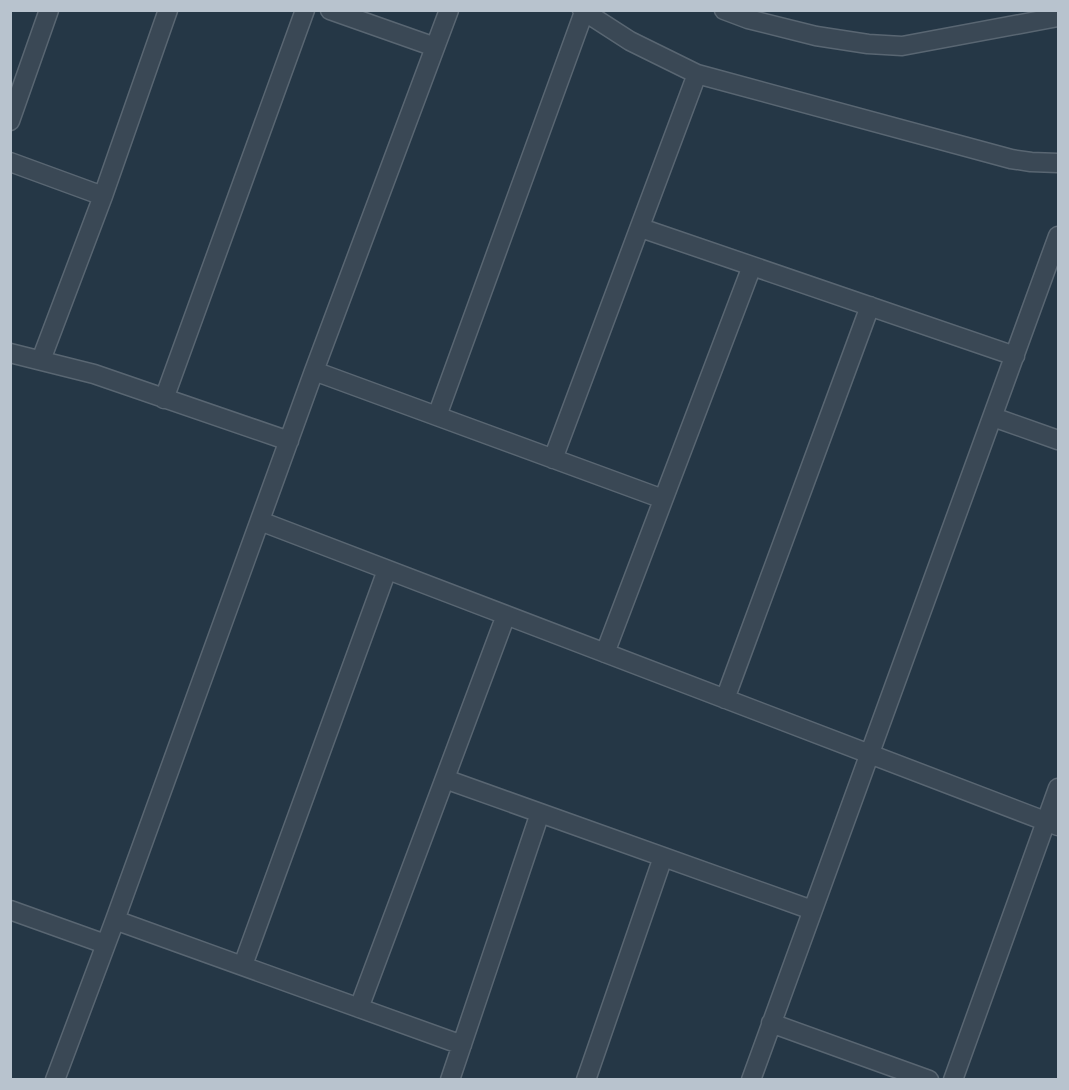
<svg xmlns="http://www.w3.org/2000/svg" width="1069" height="1090" viewBox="0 0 1069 1090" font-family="'Open Sans',sans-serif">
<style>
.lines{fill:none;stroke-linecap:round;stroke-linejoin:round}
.minor-casing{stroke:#596672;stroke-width:21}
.minor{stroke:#3a4855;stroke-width:18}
</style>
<rect width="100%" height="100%" fill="#253746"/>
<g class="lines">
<g class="minor-casing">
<path id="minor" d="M330,10L435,47
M582,10L630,41L697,74L1011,159L1031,162L1058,163
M724,10L748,19L816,36L868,44L902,46L1058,17
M10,121L49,10
M10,162L103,196
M641,228L1015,356
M10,353L94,374L289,441
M41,360L103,196L168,10
M314,371L663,499
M164,399L305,10
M437,416L584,12
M993,417L1058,440
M553,459L697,74
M260,521L1058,826
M605,653L752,266
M725,699L870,306
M445,779L812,910
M10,910L105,944
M115,920L462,1045
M243,965L387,570
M359,1008L506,615
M771,1023L929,1080
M55,1080L115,920L314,371L449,10
M450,1080L540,813
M586,1080L663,857
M751,1080L1058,236
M953,1080L1058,788"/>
</g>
<use href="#minor" class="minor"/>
</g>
<rect width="1069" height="1090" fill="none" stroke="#b8c3ce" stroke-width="24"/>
</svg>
